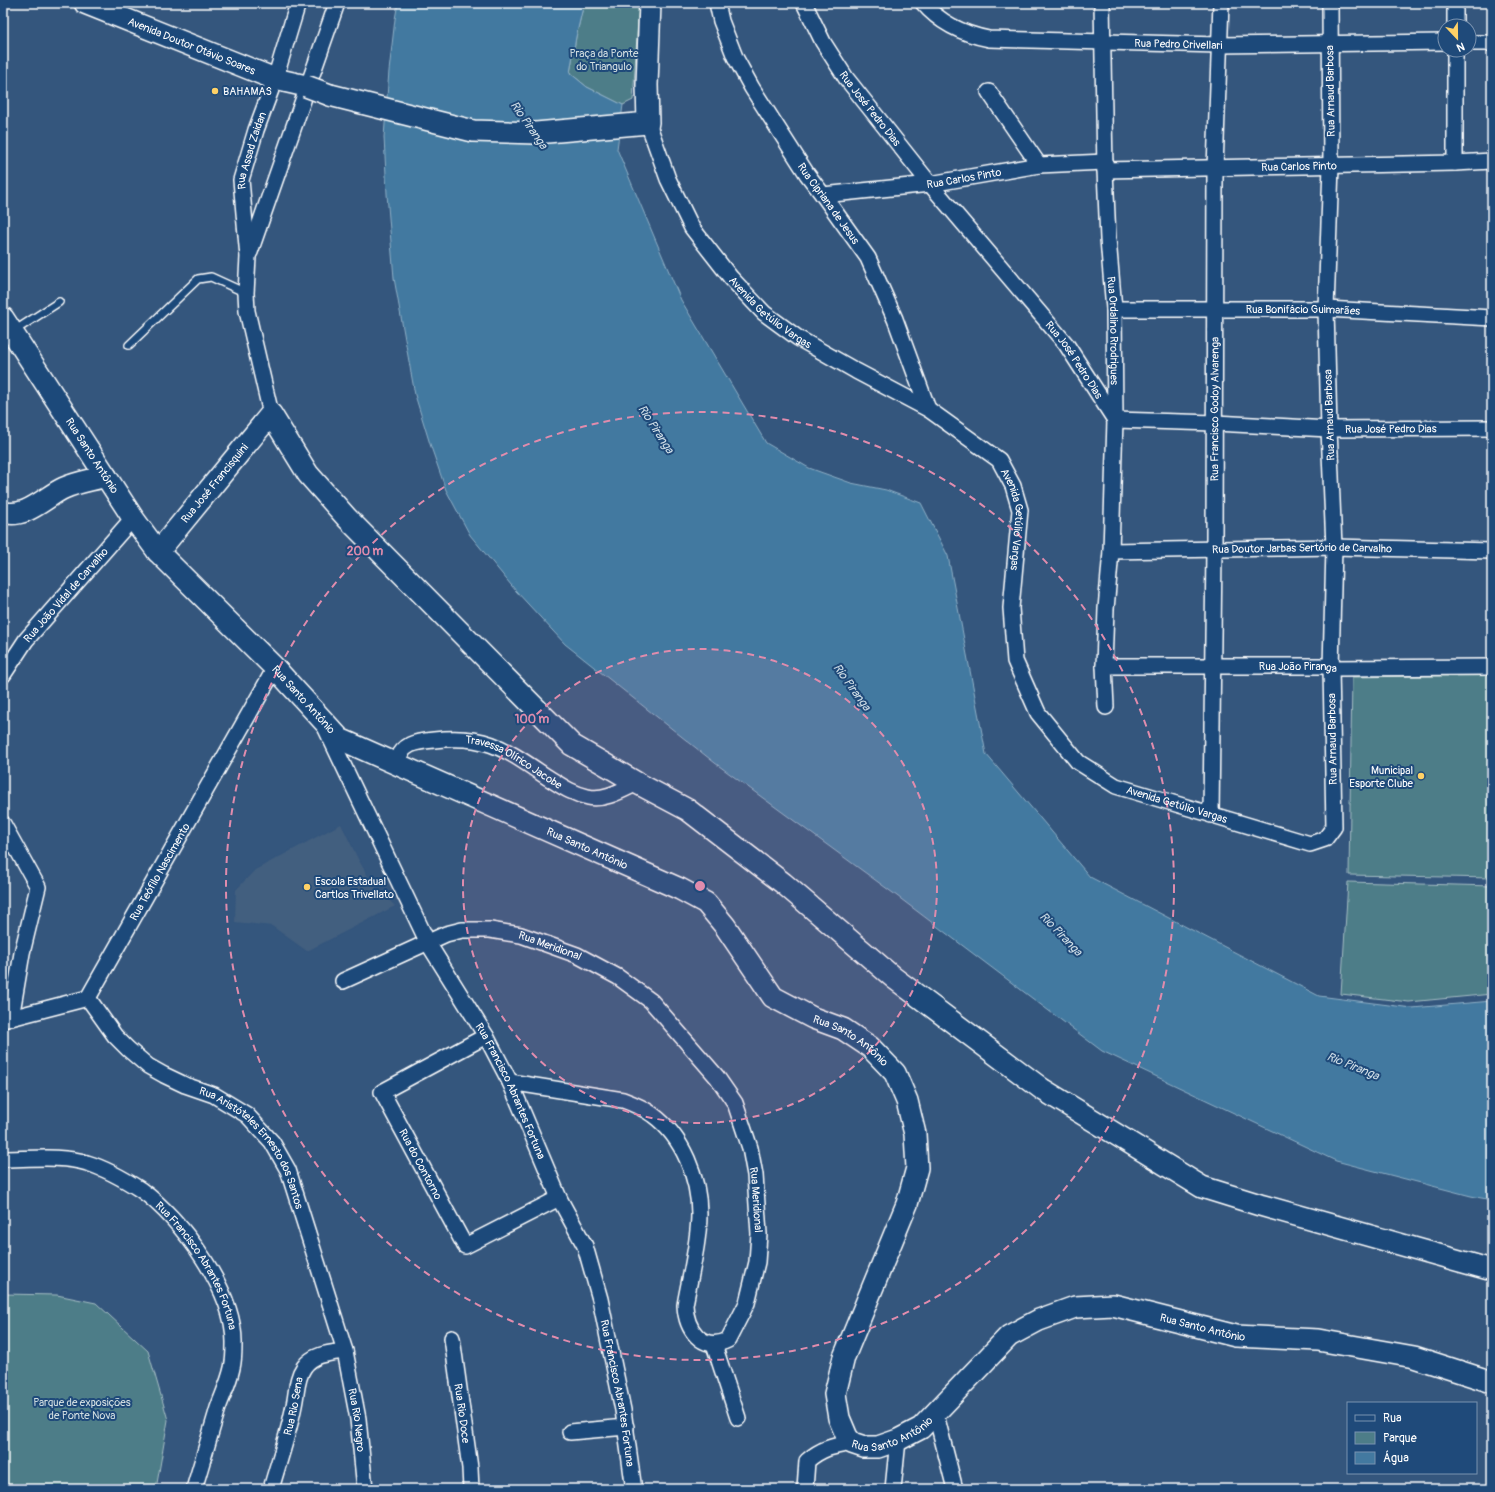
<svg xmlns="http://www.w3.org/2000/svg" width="1495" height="1492" viewBox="0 0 1495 1492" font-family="Pangolin,sans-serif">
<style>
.built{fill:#435f7f}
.green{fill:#4d7d88;stroke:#a6bec4}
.water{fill:#4379a0;stroke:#8eafc6}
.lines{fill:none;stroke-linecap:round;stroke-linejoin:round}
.lane-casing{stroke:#fff;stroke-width:10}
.street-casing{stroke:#fff;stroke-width:18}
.secondary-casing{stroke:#fff;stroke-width:24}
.lane{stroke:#1f4a7a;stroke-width:7}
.street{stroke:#1f4a7a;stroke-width:15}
.secondary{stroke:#1f4a7a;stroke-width:21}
.secondary-bridge-casing{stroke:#fff;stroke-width:24;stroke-linecap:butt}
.secondary-bridge{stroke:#1f4a7a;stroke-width:21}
.ring{fill:none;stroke:#e08cad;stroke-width:2;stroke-dasharray:7 5}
.poi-dot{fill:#ffd166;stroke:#1f4a7a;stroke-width:1.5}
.labels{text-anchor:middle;stroke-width:4;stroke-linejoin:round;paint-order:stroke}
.street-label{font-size:11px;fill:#fff;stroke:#1f4a7a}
.park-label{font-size:11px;fill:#d2dee1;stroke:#1f4a7a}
.poi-label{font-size:11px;fill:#fff;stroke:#1f4a7a;text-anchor:start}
.water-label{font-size:12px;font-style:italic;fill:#d0dee7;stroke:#1f4a7a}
.centre{fill:#e08cad;stroke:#1f4a7a;stroke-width:2}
.ring-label{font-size:12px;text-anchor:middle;font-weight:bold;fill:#e08cad;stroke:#1f4a7a;stroke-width:4;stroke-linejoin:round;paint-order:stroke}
</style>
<rect width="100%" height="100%" fill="#34567d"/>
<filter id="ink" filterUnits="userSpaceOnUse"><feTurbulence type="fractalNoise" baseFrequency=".025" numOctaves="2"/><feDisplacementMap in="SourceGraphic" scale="8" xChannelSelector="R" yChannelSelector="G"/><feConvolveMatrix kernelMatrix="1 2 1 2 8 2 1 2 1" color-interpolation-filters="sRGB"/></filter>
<g filter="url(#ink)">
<path class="built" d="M341,824L358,859L373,885L395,906L307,951L272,926L235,922L236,890L255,870Z"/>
<path class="green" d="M584,3H639L633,100L623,105L587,87L570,73L576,37Z
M1492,675V878L1349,875L1352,677Z
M1348,882L1492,886V994L1409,1002L1341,994Z
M3,1294L57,1295L96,1303L148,1351L168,1420L156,1489H3Z"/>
<path class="water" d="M398,3H584L576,37L570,73L587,87L623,105L617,149L681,300L766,443L809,468L851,483L886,490L921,503L948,556L986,754L1090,877L1319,996L1412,1008L1492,1001V1200L1471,1196L1336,1161L1102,1051L893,893L715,763L565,644L516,591L470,535L446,490L430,444L415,395L394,278L387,194L384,137L389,71L395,19Z"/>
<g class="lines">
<g class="lane-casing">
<path id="lane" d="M14,331L59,302
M129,345L198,279L211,277L246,293"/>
</g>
<g class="street-casing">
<g id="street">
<path id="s1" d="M717,3L721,21L735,57L752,88L807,174L823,195L868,258L895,319L928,409"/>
<path id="s2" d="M804,3L823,42L846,78L930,184L1066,344L1115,420"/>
<path id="s3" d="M923,3C940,23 963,34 989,39L1219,45L1445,42"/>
<path id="s4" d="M1102,3L1105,170L1108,239L1114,309L1115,420L1111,551L1106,609L1104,666L1106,707"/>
<path d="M1455,3V26"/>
<path d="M1469,43H1492"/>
<path d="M1455,50V163"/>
<path d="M989,92L1039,165"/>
<path id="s5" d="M648,123L668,179L692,228L731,278L764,313L798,338L856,371L928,409L999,460L1013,486L1020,510L1011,608L1015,661L1038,713L1078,762L1116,786L1310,844L1325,839L1334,827L1331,668L1334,547L1329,429L1326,309L1331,166L1330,3"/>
<path id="s6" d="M1105,170L1455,163L1492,161"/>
<path id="s7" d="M823,195L930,184L1039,165L1105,162"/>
<path d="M250,252L337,3"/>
<path id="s8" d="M1114,309H1326L1492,318"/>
<path id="s9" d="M271,414L247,311L246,293L248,257L241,180L256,130L275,79L298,3"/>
<path id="s10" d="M1115,420L1215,423L1329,429L1492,428"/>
<path id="s11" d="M1111,551L1334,547L1492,551"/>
<path id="s12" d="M1104,666H1324L1331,668L1492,667"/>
<path id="s13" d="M3,675L26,640L133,518"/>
<path id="s14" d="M326,729L428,943L486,1036L510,1082L559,1198L585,1246L600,1299L623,1410L633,1483L632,1489"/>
<path id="s15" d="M395,763C404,743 414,742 434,740C487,734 505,749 547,777C560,785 572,794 588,797C604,801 622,790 637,783"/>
<path id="s16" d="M1211,815L1214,549L1215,168L1221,3"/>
<path d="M3,824L38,887L22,953L11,1018"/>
<path id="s17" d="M343,981L446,934L462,930H490L521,935L577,955L618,977L651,1001L717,1077L735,1103L750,1148L755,1175L759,1234L757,1262L747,1303L728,1340C701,1353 686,1328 685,1305C690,1276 699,1243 699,1214C699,1178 683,1137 653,1115C644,1108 634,1104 623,1100L510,1082"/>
<path id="s18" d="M88,998L115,1036L128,1049L148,1066L164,1075L185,1085L214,1095L247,1115L272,1142L288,1170L345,1351L358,1419L365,1489"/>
<path id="s19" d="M3,1020L88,998L275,668"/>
<path id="s20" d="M486,1036L382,1092L465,1246L559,1198"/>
<path id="s21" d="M3,1159C28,1159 63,1155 87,1163C107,1169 124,1179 141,1190C182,1219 235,1292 234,1344C234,1351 234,1360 232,1368C229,1382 223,1394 218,1408C210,1435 202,1462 194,1489"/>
<path id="s22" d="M452,1338L470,1468L471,1489"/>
<path d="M714,1345L738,1418"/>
<path d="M935,1411L955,1489"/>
<path d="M570,1432L626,1427"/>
<path id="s23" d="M271,1489C279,1460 290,1430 295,1400C297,1389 297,1377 304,1367C313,1354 330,1353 345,1351"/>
<path d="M805,1489L807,1461C822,1448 833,1446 852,1443"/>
<path d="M893,1489L898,1440"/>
</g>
</g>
<g class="secondary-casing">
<g id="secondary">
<path id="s24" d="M85,3L275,79L306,86"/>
<path d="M330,95L473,131L536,133L648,123L647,85L650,3"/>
<path id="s25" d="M3,318L133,518L158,552L275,668L340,739L680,889L706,903L725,926L773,997L813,1018L843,1029L870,1047L895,1073L907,1101L915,1134L917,1168L907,1204L844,1357L835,1394L839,1418L847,1437L852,1443L864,1447H878L898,1440L921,1428L1009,1336L1039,1320L1075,1307L1113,1305L1236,1336L1318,1340L1414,1357L1492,1382"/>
<path d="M3,512C25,520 46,496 64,488C77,482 93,480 106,476"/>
<path id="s26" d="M158,552L271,414L308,474L347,518L572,745L637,783L688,810L783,883L894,978L1042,1089L1202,1187L1260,1205L1492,1270"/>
</g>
</g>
<use href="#lane" class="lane"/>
<use href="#street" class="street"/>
<use href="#secondary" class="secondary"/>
<g class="secondary-bridge-casing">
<path id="secondary-bridge" d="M306,86L330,95"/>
</g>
<use href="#secondary-bridge" class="secondary-bridge"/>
</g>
</g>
<circle cx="700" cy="886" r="237" fill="#e08cad" fill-opacity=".12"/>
<g class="ring">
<circle cx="700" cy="886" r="237"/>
<circle cx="700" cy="886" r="474"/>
</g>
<g class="poi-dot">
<circle cx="215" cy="91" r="4"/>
<circle cx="1421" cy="776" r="4"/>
<circle cx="307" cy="887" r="4"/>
</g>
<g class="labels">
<g class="street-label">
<text dy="4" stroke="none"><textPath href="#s3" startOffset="266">Rua Pedro Crivellari</textPath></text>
<text dy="4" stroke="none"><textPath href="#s24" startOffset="115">Avenida Doutor Otávio Soares</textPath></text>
<text transform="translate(1330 91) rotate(-91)" y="4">Rua Arnaud Barbosa</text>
<text dy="4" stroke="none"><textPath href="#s2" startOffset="125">Rua José Pedro Dias</textPath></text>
<text dy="4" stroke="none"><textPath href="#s9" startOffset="268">Rua Assad Zaidan</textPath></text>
<text dy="4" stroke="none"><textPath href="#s6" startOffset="194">Rua Carlos Pinto</textPath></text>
<text dy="4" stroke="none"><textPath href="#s7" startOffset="142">Rua Carlos Pinto</textPath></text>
<text dy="4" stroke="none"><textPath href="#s1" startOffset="231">Rua Cipriana de Jesus</textPath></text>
<text dy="4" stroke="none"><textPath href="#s8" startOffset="189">Rua Bonifácio Guimarães</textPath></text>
<text dy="4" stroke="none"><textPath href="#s5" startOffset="230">Avenida Getúlio Vargas</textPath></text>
<text dy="4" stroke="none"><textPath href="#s4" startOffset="328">Rua Ordalino Rrodrigues</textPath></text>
<text dy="4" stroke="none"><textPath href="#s2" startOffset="449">Rua José Pedro Dias</textPath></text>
<text dy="4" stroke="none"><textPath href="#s16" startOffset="406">Rua Francisco Godoy Alvarenga</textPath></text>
<text transform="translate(1329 415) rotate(-92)" y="4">Rua Arnaud Barbosa</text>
<text dy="4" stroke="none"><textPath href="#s10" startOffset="276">Rua José Pedro Dias</textPath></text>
<text dy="4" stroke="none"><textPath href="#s25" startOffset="164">Rua Santo Antônio</textPath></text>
<text dy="4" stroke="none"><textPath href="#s26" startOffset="89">Rua José Francisquini</textPath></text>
<text dy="4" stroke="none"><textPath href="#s5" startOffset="566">Avenida Getúlio Vargas</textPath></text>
<text dy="4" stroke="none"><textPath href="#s11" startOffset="191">Rua Doutor Jarbas Sertório de Carvalho</textPath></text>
<text dy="4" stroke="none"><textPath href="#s13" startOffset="102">Rua João Vidal de Carvalho</textPath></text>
<text dy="4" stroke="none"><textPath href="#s12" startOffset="194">Rua João Piranga</textPath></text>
<text dy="4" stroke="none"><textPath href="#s25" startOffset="488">Rua Santo Antônio</textPath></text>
<text transform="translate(1332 739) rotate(-91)" y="4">Rua Arnaud Barbosa</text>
<text dy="4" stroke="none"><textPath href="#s15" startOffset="134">Travessa Olírico Jacobe</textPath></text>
<text dy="4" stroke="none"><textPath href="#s5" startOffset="938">Avenida Getúlio Vargas</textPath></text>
<text dy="4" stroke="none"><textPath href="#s25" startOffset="812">Rua Santo Antônio</textPath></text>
<text dy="4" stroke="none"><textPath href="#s19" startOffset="233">Rua Teófilo Nascimento</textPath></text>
<text dy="4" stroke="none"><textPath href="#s17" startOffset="220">Rua Meridional</textPath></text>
<text dy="4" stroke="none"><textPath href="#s25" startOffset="1148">Rua Santo Antônio</textPath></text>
<text dy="4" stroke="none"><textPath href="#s14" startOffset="407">Rua Francisco Abrantes Fortuna</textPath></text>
<text dy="4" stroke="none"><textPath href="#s18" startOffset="230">Rua Aristóteles Ernesto dos Santos</textPath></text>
<text dy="4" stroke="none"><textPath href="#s20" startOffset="200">Rua do Contorno</textPath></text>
<text dy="4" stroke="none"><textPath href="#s17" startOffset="568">Rua Meridional</textPath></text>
<text dy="4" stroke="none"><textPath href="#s21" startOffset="241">Rua Francisco Abrantes Fortuna</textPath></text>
<text dy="4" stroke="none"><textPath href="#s25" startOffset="2000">Rua Santo Antônio</textPath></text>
<text dy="4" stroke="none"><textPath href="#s14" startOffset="730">Rua Francisco Abrantes Fortuna</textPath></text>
<text dy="4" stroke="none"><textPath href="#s23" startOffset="86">Rua Rio Sena</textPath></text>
<text dy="4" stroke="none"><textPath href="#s22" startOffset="76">Rua Rio Doce</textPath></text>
<text dy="4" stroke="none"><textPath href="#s18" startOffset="531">Rua Rio Negro</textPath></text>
<text dy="4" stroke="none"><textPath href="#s25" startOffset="1640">Rua Santo Antônio</textPath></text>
</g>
<g class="park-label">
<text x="604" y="57">Praça da Ponte<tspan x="604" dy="13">do Triangulo</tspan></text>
<text x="82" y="1406">Parque de exposições<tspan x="82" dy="13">de Ponte Nova</tspan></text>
</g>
<g class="poi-label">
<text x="223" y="95">BAHAMAS</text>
<text x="1413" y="774" text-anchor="end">Municipal<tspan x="1413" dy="13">Esporte Clube</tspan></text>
<text x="315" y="885">Escola Estadual<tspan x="315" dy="13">Cartlos Trivellato</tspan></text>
</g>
<g class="water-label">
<text transform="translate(529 125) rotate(55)" y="4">Rio Piranga</text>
<text transform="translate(656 429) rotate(57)" y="4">Rio Piranga</text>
<text transform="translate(852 687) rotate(54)" y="4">Rio Piranga</text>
<text transform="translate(1061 934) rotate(46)" y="4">Rio Piranga</text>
<text transform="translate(1353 1066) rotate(22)" y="4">Rio Piranga</text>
</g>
</g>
<circle cx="700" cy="886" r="6" class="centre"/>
<g class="ring-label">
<text x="365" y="555">200 m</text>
<text x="532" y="723">100 m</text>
</g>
<rect width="1495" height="1492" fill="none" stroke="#1f4a7a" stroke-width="16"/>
<rect x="8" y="8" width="1479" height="1476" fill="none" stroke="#fff" stroke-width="1.5" filter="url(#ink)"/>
<rect x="1347" y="1402" width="130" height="72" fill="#1f4a7a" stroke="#7992af"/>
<rect x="1355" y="1415" width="20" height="6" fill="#1f4a7a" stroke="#7992af"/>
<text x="1383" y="1422" font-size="12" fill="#ffffff">Rua</text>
<rect x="1355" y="1432" width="20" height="12" fill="#4d7d88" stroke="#7992af"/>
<text x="1383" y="1442" font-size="12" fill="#ffffff">Parque</text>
<rect x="1355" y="1452" width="20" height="12" fill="#4379a0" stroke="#7992af"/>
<text x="1383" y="1462" font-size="12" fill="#ffffff">Água</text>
<g transform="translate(1457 38) rotate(158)"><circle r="19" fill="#1f4a7a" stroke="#7992af"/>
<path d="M0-3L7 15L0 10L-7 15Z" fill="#ffd166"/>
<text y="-6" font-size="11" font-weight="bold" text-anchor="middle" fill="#ffffff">N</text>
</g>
</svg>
